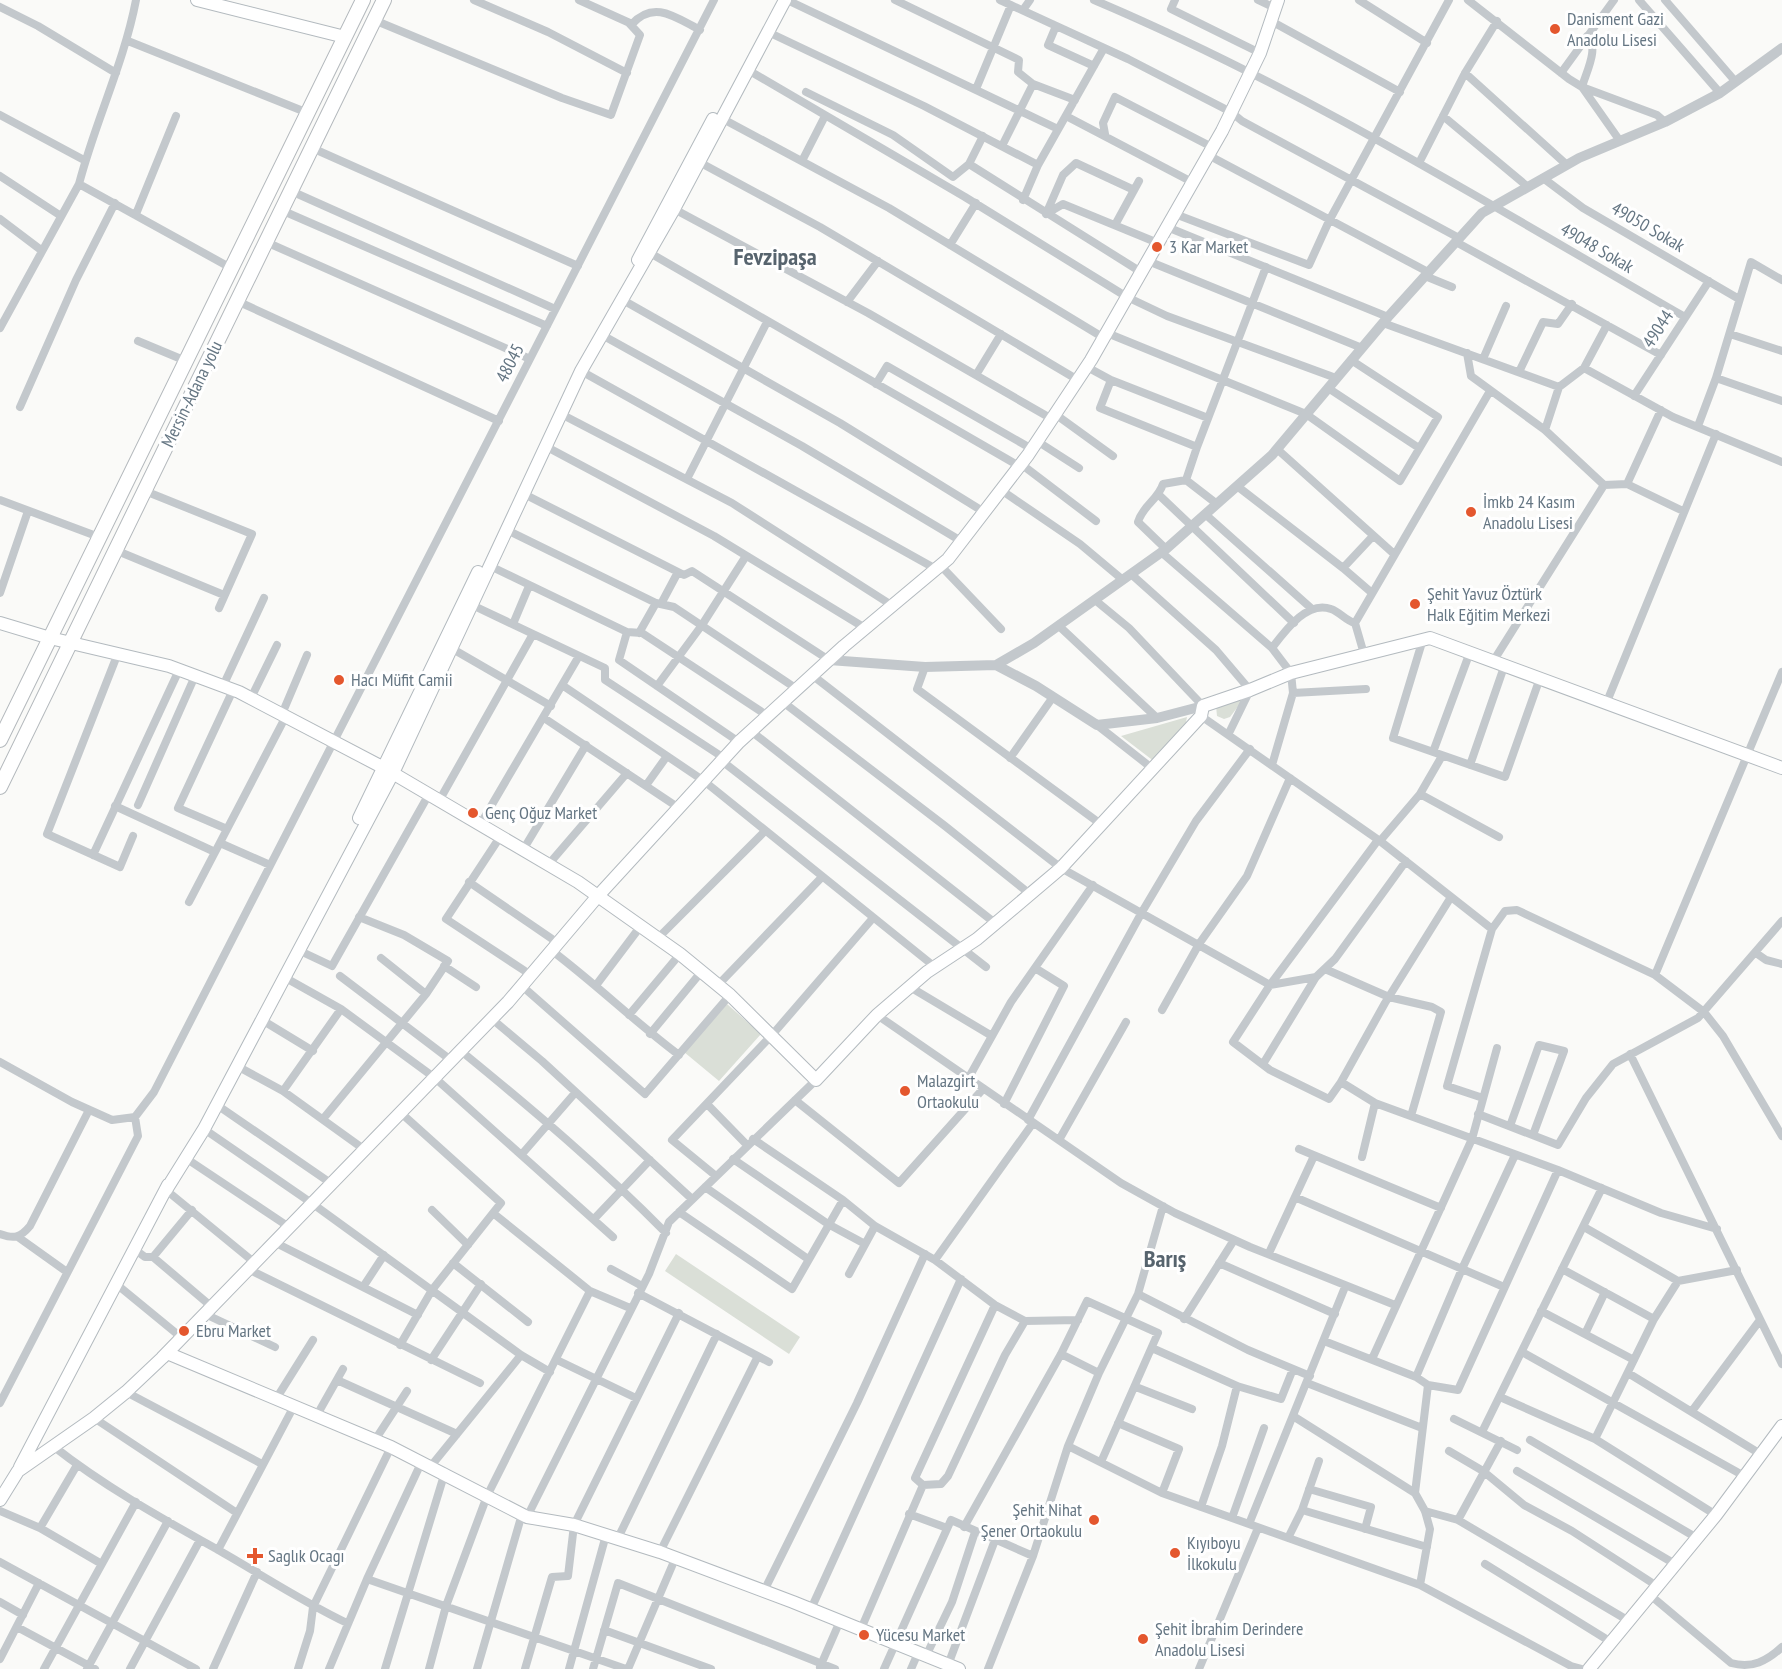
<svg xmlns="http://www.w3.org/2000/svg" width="1782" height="1669" viewBox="0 0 1782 1669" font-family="'PT Sans Narrow',sans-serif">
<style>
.green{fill:#dadfd7}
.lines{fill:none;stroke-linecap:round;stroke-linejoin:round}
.secondary-casing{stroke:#b3babf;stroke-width:14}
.trunk-casing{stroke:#b4b9bd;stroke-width:16}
.minor{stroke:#c3c8cc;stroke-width:8}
.tertiary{stroke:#c3c8cc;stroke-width:10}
.secondary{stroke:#fff;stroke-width:12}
.trunk{stroke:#fff;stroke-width:14}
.poi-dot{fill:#e4572e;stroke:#fff;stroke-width:2}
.labels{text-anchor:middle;stroke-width:6;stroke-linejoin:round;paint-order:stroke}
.poi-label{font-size:18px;fill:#657683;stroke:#fff;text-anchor:start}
.street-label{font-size:18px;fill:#657683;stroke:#fff}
.district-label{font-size:24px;font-weight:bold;fill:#57646e;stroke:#fff}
</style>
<rect width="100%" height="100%" fill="#fafaf8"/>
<path class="green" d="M1242,697L1243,700L1230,717L1224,719L1217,716L1216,706Z
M1187,717L1185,727L1155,762L1121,736Z
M727,1004L761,1034L719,1081L684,1052Z
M676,1254L800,1337L789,1354L665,1271Z"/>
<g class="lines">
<g class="secondary-casing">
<path id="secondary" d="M197,0L345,37
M638,260L713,119
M0,623L50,638L169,666L239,692L384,768L578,882L680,954L730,995L816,1080L877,1015L927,972L977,939L1061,868L1201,716L1203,706L1250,690L1291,673L1430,638L1782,768
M359,818L478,572
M166,1190L204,1129L393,773L581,371L674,209L785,0
M167,1353L391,1447L527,1517L574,1525L660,1552L793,1602L959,1669
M20,1467L168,1185
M0,1500L18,1471L94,1418L126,1392L162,1358L508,1002L597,897L739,742L844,646L948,559L1028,455L1091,360L1222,131L1260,53L1278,0
M1589,1669L1716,1515L1782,1426"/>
</g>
<g class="trunk-casing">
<path id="trunk" d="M0,740L363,0
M0,787L384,0"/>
</g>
<path class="minor" d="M474,0L548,32L627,73
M579,0L632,24C654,0 675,17 700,30
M787,0L1058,129
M895,0L1019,60L1018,72L1033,84L1075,100
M1000,0L1128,59L1231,112L1242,121L1459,238
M1094,0C1300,87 1492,206 1685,317
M1175,0L1171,9L1260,53
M1258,0L1275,8
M1359,0L1427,43
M1468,0L1569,79L1582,87L1657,115L1665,122
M1639,0L1720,93
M1665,0L1735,81
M0,7L38,26L116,73
M1023,10L1030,0
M374,20L562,98L611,115L640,35L629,23
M1271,21L1400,92
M1056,26L1048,45L1094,66
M768,32L924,106L1038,165
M1587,36C1600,47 1586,72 1582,87L1620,141
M128,41L308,113
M748,70L965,197L1127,297L1167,316L1336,378
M1465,73L1567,165
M1561,73L1614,0
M976,89L1011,5
M806,92L893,135L953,177L969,164L983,136
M0,115L84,160
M1066,116L1192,182
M1443,116L1528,187
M723,119L889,208L1104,338
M1105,134L1103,123L1115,97L1212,147
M1002,146L1033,84
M312,148L578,266
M1208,155L1428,272
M802,161L825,116
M699,162L820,227L1078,380
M1419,163L1465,73L1497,21
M969,164L1141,272
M0,176L61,216
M1543,178L1583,208L1739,299
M79,184L231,268
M291,191L555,309
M1023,200L1038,165L1104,48
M674,209L868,313L1052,419
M281,210L547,326
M136,214L176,116
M1046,214L1063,175L1076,163L1134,190
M1046,214L1063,204L1158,243
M1175,214L1309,265L1329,221L1449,0
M0,219L41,250
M1115,225L1139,181
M1167,227L1388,317
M266,242L530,359
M1456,242L1661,355
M950,245L976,203
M650,253L1019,466
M1148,261L1362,348
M1425,276L1452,287
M621,299L840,423L984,512
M237,301L499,421
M847,302L878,261
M1383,323L1559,387L1584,368L1673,417L1782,462
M0,328L79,184C95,122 124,63 136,0
M1107,333L1306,414L1400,481L1438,417L1351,360
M1730,334L1782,351
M602,335L802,446L961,541
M138,341L186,361
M1467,353L1471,376L1545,430
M1483,359L1506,306
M1087,367L1111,380L1208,418
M1584,368L1607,325
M581,371L936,569
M1519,372L1543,322L1558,324L1572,304
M976,375L1001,334
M1716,378L1782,401
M1111,380L1100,408L1197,447L1266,267
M876,384L887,366L1032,449
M1559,387L1545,430L1604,485
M1328,388L1419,448
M1634,396L1709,281
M20,407L76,280L115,203
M561,414L732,503L893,606
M1055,414L1113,456
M1698,426L1716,378L1751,262L1782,280
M1037,441L1079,468
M1198,444L1186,480L1217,504
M545,446L714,536L865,628
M1277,449L1393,553
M1021,464L1096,521
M687,479L767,322
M1627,484L1683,511
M1237,486L1343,568L1373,536
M1001,490L1080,544L1123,580
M145,491L252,534L219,608
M522,493L684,575L692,571L829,660
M1159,495L1294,623
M0,500L99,537
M1205,514L1312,609
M507,530L656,603L674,607L797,689
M1166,549L1138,522C1143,505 1158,500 1163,484L1186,480
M115,550L224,595
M1161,552L1272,648L1291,673L1293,693L1272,765
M940,565L1001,629
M490,566L627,632L642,633L768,716
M1343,568L1372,593
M1131,574L1216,650L1250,690L1229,733
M0,593L28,511
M1095,600L1129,628L1203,706
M661,604L678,572
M472,605L605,668V680L724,758
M513,624L529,586
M1059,626L1157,718
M627,632L619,660L739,742
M639,633L656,603
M1423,639L1393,738L1505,777L1540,678
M451,648L551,706
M1272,648C1285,631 1307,600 1331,609C1340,612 1346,621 1355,623
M118,653L47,834L120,867L133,836
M1364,654L1355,623L1490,391
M1494,660L1604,485L1627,484L1661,410
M925,667L917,689L1102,825
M812,675L1061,868L1270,985L1316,977L1335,959L1406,861
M562,685L704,781L935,967
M223,686L264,598
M657,686L702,625L746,556
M1293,693L1366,689
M251,698L277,645
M783,702L945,826L1030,894
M1606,704L1716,434
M282,714L307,655
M1201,716L1380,841L1492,929
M544,718L679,808
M1097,725L1153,769
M751,731L995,923
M1433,752L1470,652
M1010,758L1053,697
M722,761L986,967
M1470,765L1505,664
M647,784L667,756
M1420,794L1499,837
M439,801L533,634
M138,805L195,676
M115,806L215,852
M480,825L579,656
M227,829L178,808L233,690
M500,837L446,919L531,975
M1380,841L1420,794L1442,756
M220,843L270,865
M523,850L586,745
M93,855L179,670
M548,865L627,773
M469,882L558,943
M1451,897L1385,1003L1341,1082L1375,1103L1558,1170L1661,1213L1717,1229
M189,902L286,716
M657,939L765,831
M298,950L332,966L429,794
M551,950C596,984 635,1022 679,1055
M1756,953L1766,960L1782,964
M381,958L426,994
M444,966L476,987
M1325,969L1389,997L1432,1007L1441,1012L1411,1116
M1655,975L1782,672
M340,976L452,1061
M284,977L341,1009L435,1078L613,1237
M597,984L640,927
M718,985L822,877
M522,986L645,1094L730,995
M910,987L992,1036
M1162,1010L1199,944L1247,876L1290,778
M629,1015L680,954
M877,1015L1121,1183L1175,1213L1250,1247L1395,1305
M492,1019L542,1061L692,1199
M262,1020L313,1051
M650,1034L702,971
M461,1051C532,1109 601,1167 666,1233
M1630,1054L1782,1364
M0,1062L72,1102L112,1120L135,1117L154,1092L714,0
M1263,1064L1316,977
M237,1066L283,1091L365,1150
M968,1079L1011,1002L1093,885
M1341,1082L1329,1099L1270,1070L1233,1042L1270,985L1378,840
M283,1091L341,1009
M1483,1098L1447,1086L1492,929L1505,911L1517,910L1655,975L1704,1012L1723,1036L1782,1136
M795,1100L899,1183L983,1089
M707,1104L747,1145
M1004,1104L1064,986L1035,968
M217,1105L332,1184
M1478,1114L1558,1145L1586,1098L1613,1064L1698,1018L1782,921
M323,1119L426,994L448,961L404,935L359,917
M1028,1120L1142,912L1196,821L1250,749
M1510,1126L1539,1045L1564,1051L1533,1135
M204,1129L313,1204L521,1355L550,1372
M753,1139L843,1200L875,1226L935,1260L995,1305L1025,1321L1078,1320
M1059,1140L1126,1022
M1299,1149L1441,1208
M522,1154L575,1093
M1362,1157L1375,1103
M187,1159L289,1227
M733,1159L828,1224L865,1244
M716,1176L672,1140L772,1035L873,918
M705,1187L808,1259
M166,1190L255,1263
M1297,1198L1504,1287
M432,1210L468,1245
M679,1212L792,1289L843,1200
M493,1213L590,1291L630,1308
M594,1219L650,1160
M1584,1227L1678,1281L1737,1270
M0,1234C14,1239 20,1238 30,1226L89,1110
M18,1237L67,1272
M274,1242L418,1315
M134,1249L145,1257H153L212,1307
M1269,1253L1314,1156
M153,1257L192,1210
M935,1260L1033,1123
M453,1263L528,1322
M1219,1263L1335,1314
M248,1269L480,1383
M611,1269L642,1286
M1562,1269L1654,1319
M849,1274L875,1226
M115,1283L182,1338
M363,1287L384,1255
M638,1293L769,1362
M1138,1294L1248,1350L1310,1376
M1541,1311L1634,1360
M205,1314L275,1347
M1184,1319L1234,1240
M1585,1334L1605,1292
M1324,1341L1416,1377L1428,1385L1415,1493L1425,1511L1430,1529L1420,1585
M400,1345L432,1290L501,1203L401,1113
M1152,1348L1237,1386L1281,1399L1293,1369
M1522,1352L1746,1477
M1061,1354L1099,1373
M1372,1359L1472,1139L1497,1048
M431,1360L481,1284
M557,1360L636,1398
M1628,1373L1762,1455
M1416,1377L1462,1269L1515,1155
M337,1380L457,1434
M1307,1383L1422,1428
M1428,1385L1458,1390L1558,1170
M1136,1387L1192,1409
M126,1392L262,1464
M1500,1397L1595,1439L1716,1515
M276,1399L313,1340
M0,1403L138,1136L135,1117
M1692,1411L1760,1320
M317,1415L343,1369
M1293,1416L1415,1493
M94,1418L237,1513
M1454,1419L1517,1450
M1118,1423L1179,1449L1162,1493
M1482,1432L1602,1188
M1595,1439L1654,1319L1678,1281
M375,1440L407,1391
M1530,1440L1697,1538
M53,1446C105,1487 163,1519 220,1551C262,1575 303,1602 347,1623
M1068,1446L1162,1493L1420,1585L1571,1666L1582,1669
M1449,1451L1483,1471L1524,1505L1572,1531L1657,1586
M431,1466L521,1355
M1517,1471L1675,1564
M923,1485L915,1478L995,1305
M1309,1489L1371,1507L1365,1529
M1201,1507L1222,1446L1237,1386
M1302,1510L1427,1547
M0,1511L40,1528L100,1563
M1425,1511L1458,1520L1629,1621
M909,1514L947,1528
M527,1517L649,1274L669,1222L816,1080
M1232,1518L1264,1428
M1458,1520L1501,1441
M1249,1524L1345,1287
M964,1527L1061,1354L1087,1301L1158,1333L1101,1462
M40,1528L77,1465
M618,1538L717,1334
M1288,1538L1302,1510L1319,1461
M218,1550L294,1406
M660,1552L758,1356
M0,1562L196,1669
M1485,1564L1611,1642
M367,1579L626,1669
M764,1591L857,1403L925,1254
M1650,1595L1731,1663C1752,1669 1767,1661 1782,1647
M0,1602L23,1615
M811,1609L961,1279
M17,1627L95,1669
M861,1629L923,1485L941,1484L948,1476L1005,1355L1025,1321
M604,1630L711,1669
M926,1656L952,1602L975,1532
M0,1659L39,1583
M948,1665L995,1540
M820,1667L840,1621
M44,1669L136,1502
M87,1669L168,1521
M130,1669L200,1540
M213,1669L257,1572
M298,1669L310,1631L313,1607L391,1447
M329,1669L367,1579L422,1461
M385,1669L445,1472
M429,1669L446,1606L487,1496L590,1291
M477,1669L522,1514
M525,1669L552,1577L568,1576L574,1525L679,1313
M569,1669L606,1535
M593,1669L618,1583L835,1669
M628,1669L675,1559
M884,1669L951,1520L1033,1556
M911,1669L918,1653
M988,1669L1033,1556L1068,1446L1099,1373L1138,1294L1163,1206
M1199,1669L1258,1528"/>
<path class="tertiary" d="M829,660L925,667L996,665L1034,643L1166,549L1272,455L1388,317L1482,213L1579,158L1665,122L1720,93L1782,48
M996,665L1036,686L1097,725L1157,718L1203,706"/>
<use href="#secondary" class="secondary"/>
<use href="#trunk" class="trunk"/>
</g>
<g class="poi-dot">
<circle cx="1555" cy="29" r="6"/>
<circle cx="1157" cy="247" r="6"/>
<circle cx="1471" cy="512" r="6"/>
<circle cx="1415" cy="604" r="6"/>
<circle cx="339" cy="680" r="6"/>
<circle cx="473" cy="813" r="6"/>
<circle cx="905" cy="1091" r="6"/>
<circle cx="184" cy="1331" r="6"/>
<circle cx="1094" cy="1520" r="6"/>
<circle cx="1175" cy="1553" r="6"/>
<path d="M252 1547h6v6h6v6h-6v6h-6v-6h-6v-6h6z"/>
<circle cx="864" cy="1635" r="6"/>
<circle cx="1143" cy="1639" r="6"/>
</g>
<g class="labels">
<g class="poi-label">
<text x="1567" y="25">Danisment Gazi<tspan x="1567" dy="21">Anadolu Lisesi</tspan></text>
<text x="1169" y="253">3 Kar Market</text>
<text x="1483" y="508">İmkb 24 Kasım<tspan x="1483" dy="21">Anadolu Lisesi</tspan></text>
<text x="1427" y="600">Şehit Yavuz Öztürk<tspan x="1427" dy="21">Halk Eğitim Merkezi</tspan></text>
<text x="351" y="686">Hacı Müfit Camii</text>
<text x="485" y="819">Genç Oğuz Market</text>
<text x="917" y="1087">Malazgirt<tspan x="917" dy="21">Ortaokulu</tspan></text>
<text x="196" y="1337">Ebru Market</text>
<text x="1082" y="1516" text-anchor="end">Şehit Nihat<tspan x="1082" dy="21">Şener Ortaokulu</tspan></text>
<text x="1187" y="1549">Kıyıboyu<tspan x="1187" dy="21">İlkokulu</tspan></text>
<text x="268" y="1562">Saglık Ocagı</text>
<text x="1155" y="1635">Şehit İbrahim Derindere<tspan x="1155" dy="21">Anadolu Lisesi</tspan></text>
<text x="876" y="1641">Yücesu Market</text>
</g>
<g class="street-label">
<text transform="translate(1648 227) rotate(30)" y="6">49050 Sokak</text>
<text transform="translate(1597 248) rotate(30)" y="6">49048 Sokak</text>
<text transform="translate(1658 329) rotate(-57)" y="6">49044</text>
<text transform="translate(510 363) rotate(-63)" y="6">48045</text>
<text transform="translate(192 394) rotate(-64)" y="6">Mersin-Adana yolu</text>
</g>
<g class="district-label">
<text x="775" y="265">Fevzipaşa</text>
<text x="1165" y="1267">Barış</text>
</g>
</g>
</svg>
